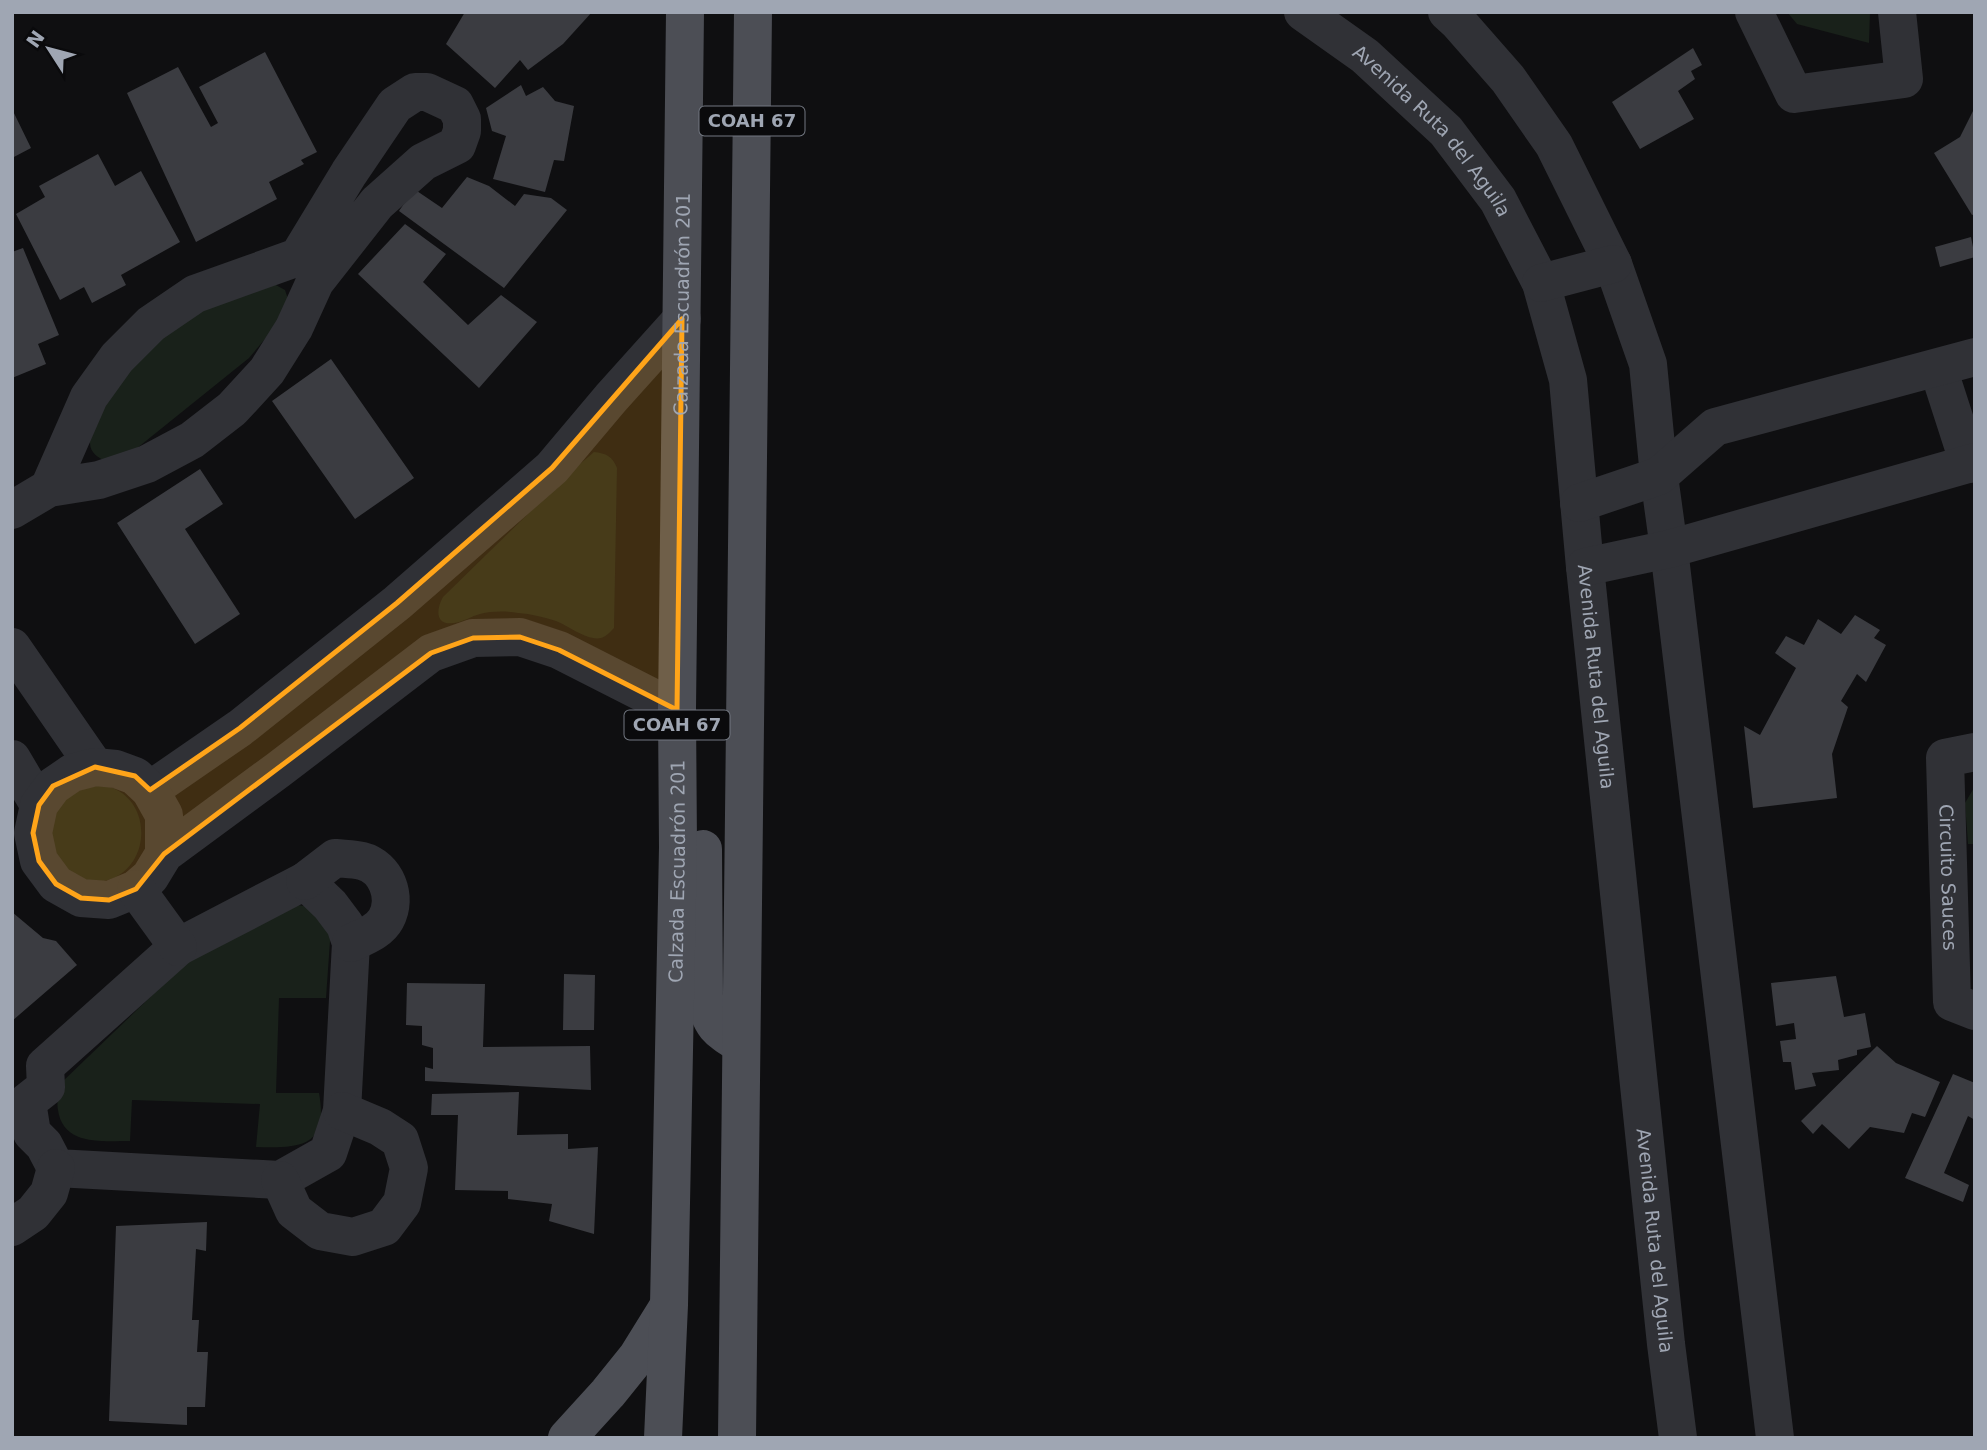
<svg xmlns="http://www.w3.org/2000/svg" width="1987" height="1450" viewBox="0 0 1987 1450" font-family="'DejaVu Sans',sans-serif">
<style>
.green{fill:#19211a}
.building{fill:#3b3c41}
.lines{fill:none;stroke-linecap:round;stroke-linejoin:round}
.minor{stroke:#303136;stroke-width:38}
.major{stroke:#4c4e55;stroke-width:38}
.marked{fill:#ffa419;fill-opacity:0.2;stroke:#ffa419;stroke-width:5;stroke-linejoin:round}
.labels{text-anchor:middle;stroke-width:7;stroke-linejoin:round;paint-order:stroke}
.shield{fill:#0a0a0c;stroke:#727781;stroke-width:2}
.shield-label{font-size:18px;font-weight:bold;fill:#9fa6b3}
.street-label{font-size:19px;fill:#9fa6b3;stroke:#0a0a0c}
</style>
<rect width="100%" height="100%" fill="#0f0f11"/>
<path class="green" d="M1787,12H1870L1869,43L1797,24Z
M274,284L285,290L289,302L281,320L249,358L126,457L106,462C98,457 90,453 90,443C87,407 153,342 182,323C197,314 226,298 243,291C253,287 264,286 274,284Z
M594,452C606,453 613,457 617,468L614,628C610,632 607,636 601,638C587,641 569,626 556,621C544,617 531,614 518,613C506,611 493,611 480,614C472,616 463,622 454,623C435,626 436,609 443,597L573,470Z
M97,784C102,785 108,786 113,788C153,805 150,867 108,880C100,882 90,884 82,882C72,879 63,870 54,864L46,818L66,792Z
M1975,786V844H1968L1965,803Z
M298,905L310,907L331,927L326,998H279L276,1093H319C329,1148 300,1148 256,1147L260,1104L132,1100L130,1141C103,1141 63,1146 58,1110C56,1102 60,1091 61,1083L193,956Z"/>
<path class="building" d="M465,12H592L563,44L528,70L520,60L495,88L446,44Z
M1693,48L1702,65L1691,71L1695,79L1678,91L1694,119L1640,149L1612,102Z
M265,52L317,152L301,160L304,164L269,182L277,199L196,242L127,93L178,67L211,127L218,123L199,87Z
M521,85L526,96L543,87L555,101L574,106L564,161L554,160L545,192L493,179L506,136L492,131L486,108Z
M1975,107V214L1972,215L1934,153L1960,137Z
M12,109L31,148L12,158Z
M98,154L115,186L141,171L180,242L121,275L126,285L92,303L84,287L60,300L16,214L45,197L39,186Z
M467,177L489,186L515,206L524,194L551,198L567,210L504,288L399,211L414,189L442,208Z
M405,224L446,254L423,282L468,325L501,295L537,322L479,388L358,274Z
M1971,237L1975,257L1940,267L1935,247Z
M23,248L59,335L38,344L46,364L12,378V252Z
M331,359L414,478L355,519L272,401Z
M200,469L223,504L185,529L240,614L195,644L117,523Z
M1855,615L1880,630L1874,638L1886,645L1866,682L1857,674L1841,701L1848,707L1832,754L1837,798L1753,808L1744,726L1760,735L1796,668L1775,653L1786,636L1804,645L1818,619L1841,634Z
M12,912L43,938L56,941L77,965L12,1021Z
M564,974L595,975L594,1030H563Z
M1836,976L1844,1017L1865,1013L1871,1047L1857,1050V1055L1838,1060L1839,1070L1812,1073L1816,1086L1795,1090L1791,1062H1783L1780,1041L1796,1039L1794,1023L1776,1026L1771,983Z
M407,983L485,984L483,1047L590,1046L591,1090L425,1081V1067L433,1069V1048L422,1045V1026L406,1025Z
M1877,1046L1896,1063L1940,1082L1925,1117L1912,1113L1904,1133L1870,1127L1849,1149L1822,1124L1813,1134L1801,1121Z
M1953,1074L1975,1083V1120L1968,1116L1944,1173L1969,1185L1963,1202L1905,1178Z
M519,1092L517,1135L568,1134V1149L598,1147L594,1234L549,1221L552,1204L508,1199V1191L455,1190L458,1115H431L432,1094Z
M207,1222L206,1251L196,1249L192,1320H199L197,1352H208L205,1407H187V1425L109,1421L116,1226Z"/>
<g class="lines">
<g class="minor">
<path id="s1" d="M1303,12L1365,56L1446,131L1498,200L1541,283L1568,380L1585,567L1666,1344L1678,1438"/>
<path d="M1447,12L1458,22L1508,79L1554,145L1613,264L1648,364L1659,476L1669,549L1775,1438"/>
<path d="M1754,12L1794,94L1904,79L1897,12"/>
<path d="M1541,283L1613,264"/>
<path d="M1938,368L1969,464"/>
<path d="M1579,503L1659,476L1715,427L1975,357"/>
<path d="M12,510L49,488L99,480L147,464L192,440L232,409L267,371L294,328L315,282L377,203L423,162L457,145L462,131V119L455,105L427,92H415L395,105L349,173L298,257L195,294L151,324L117,358L89,397L49,488"/>
<path d="M1585,567L1669,549L1975,462"/>
<path d="M12,647L95,767"/>
<path id="s2" d="M1975,752L1945,758L1952,1002L1975,1011"/>
<path d="M12,759L39,805"/>
<path d="M150,790L240,728L397,603L552,468L611,398L682,319"/>
<path d="M164,854V815L150,790L135,776L116,769L95,767L72,773L53,786L39,805L33,833L39,861L56,884L81,898L109,900L136,889L150,877L164,854L278,770L431,653L473,638L520,637L559,650L677,710"/>
<path d="M305,881L330,905L345,925L351,943L342,1111L328,1153L280,1180L56,1168L44,1145L32,1133L27,1102L46,1087L45,1066L178,947Z"/>
<path d="M305,881L335,858C344,859 354,859 362,861C386,867 398,897 386,919C379,932 363,937 351,943"/>
<path d="M136,889L178,947"/>
<path d="M280,1180L294,1211L320,1231L353,1237L384,1227L402,1203L409,1168L400,1140L380,1127L342,1111"/>
<path d="M12,1227L33,1213L49,1193L56,1168"/>
</g>
<g class="major">
<path d="M703,849L704,999C712,1026 716,1029 740,1044"/>
<path d="M567,1438L608,1393L637,1357L668,1307"/>
<path id="s3" d="M663,1438L669,1305L678,847L677,710L685,12"/>
<path d="M737,1438L753,12"/>
</g>
</g>
<path class="marked" d="M682,319L677,710L559,650L520,637L473,638L431,653L164,854L136,889L109,900L81,898L56,884L39,861L33,833L39,805L53,786L95,767L135,776L150,790L240,728L397,603L552,468Z"/>
<g class="labels">
<g class="shield">
<rect x="699.5" y="106.5" width="105" height="29" rx="5"/>
<rect x="624.5" y="710.5" width="105" height="29" rx="5"/>
</g>
<g class="shield-label">
<text x="752" y="127">COAH 67</text>
<text x="677" y="731">COAH 67</text>
</g>
<g class="street-label">
<text dy="7" stroke="none"><textPath href="#s1" startOffset="177">Avenida Ruta del Aguila</textPath></text>
<text dy="7" stroke="none"><textPath href="#s3" startOffset="1134">Calzada Escuadrón 201</textPath></text>
<text dy="7" stroke="none"><textPath href="#s1" startOffset="765">Avenida Ruta del Aguila</textPath></text>
<text dy="7" stroke="none"><textPath href="#s3" startOffset="567">Calzada Escuadrón 201</textPath></text>
<text dy="7" stroke="none"><textPath href="#s2" startOffset="150">Circuito Sauces</textPath></text>
<text dy="7" stroke="none"><textPath href="#s1" startOffset="1332">Avenida Ruta del Aguila</textPath></text>
</g>
</g>
<rect width="1987" height="1450" fill="none" stroke="#9fa6b3" stroke-width="28"/>
<g transform="translate(49 49) rotate(306)" stroke="#0a0a0c" stroke-width="5" paint-order="stroke">
<path d="M0-5L12 26L0 18L-12 26Z" fill="#9fa6b3"/>
<text y="-10" font-size="19" font-weight="bold" text-anchor="middle" fill="#9fa6b3">N</text>
</g>
</svg>
